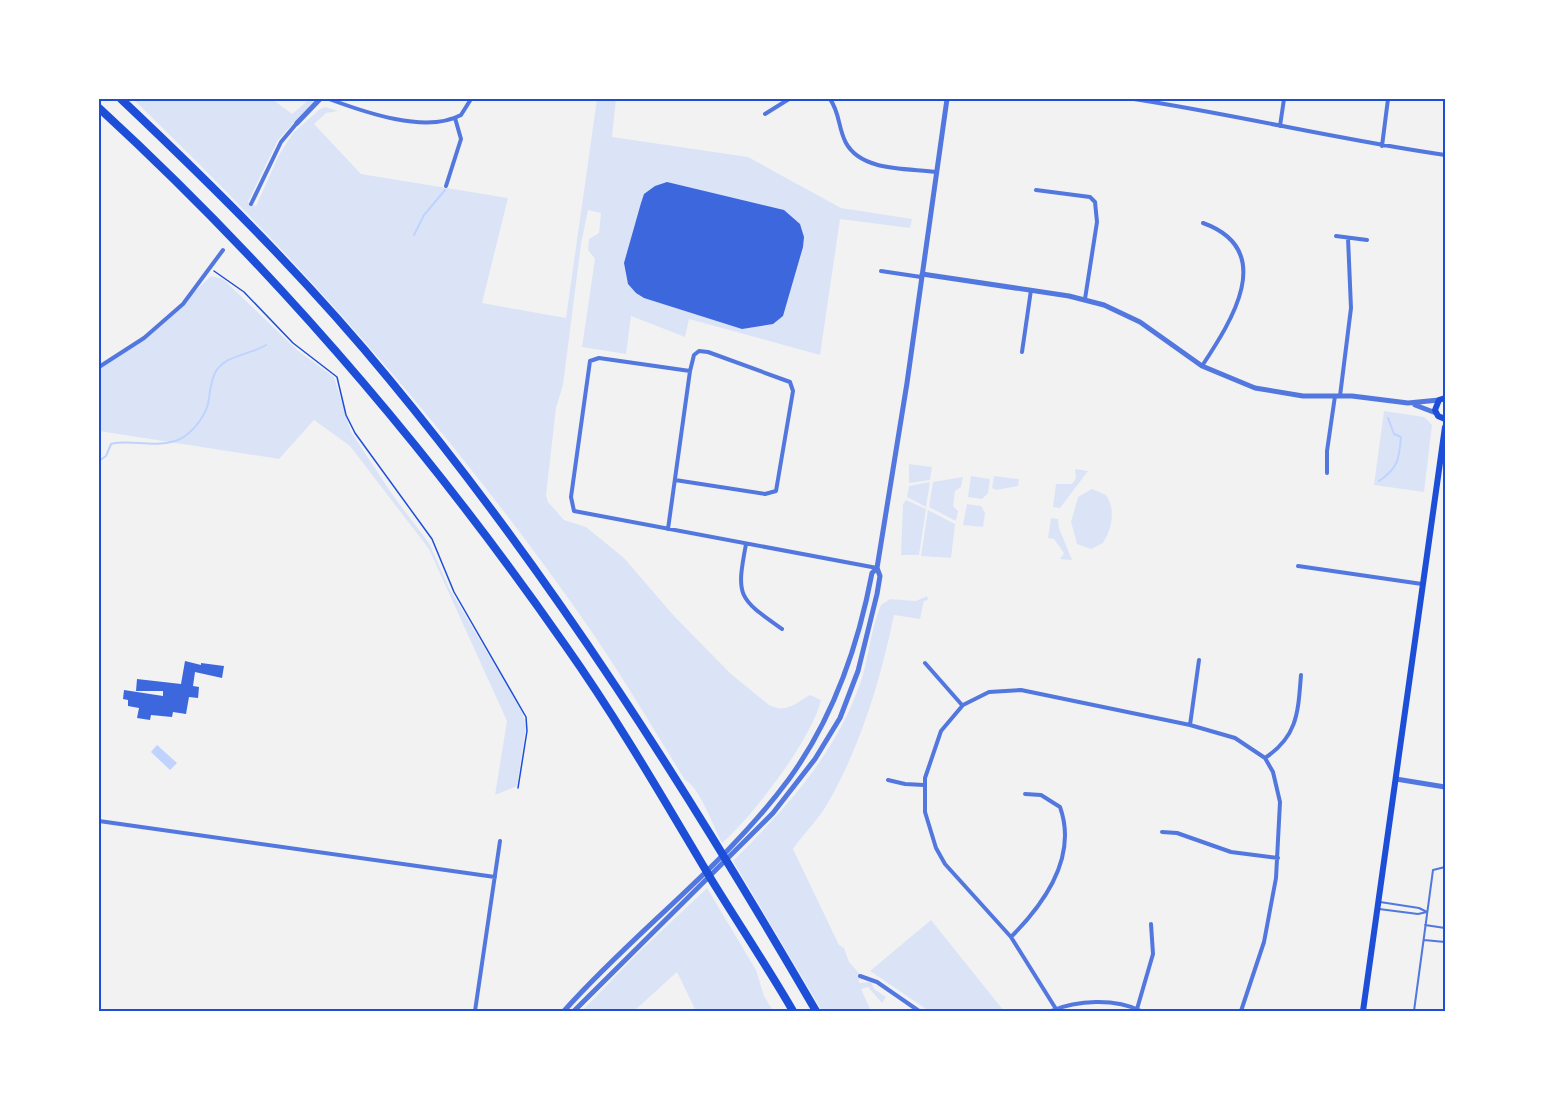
<svg xmlns="http://www.w3.org/2000/svg" width="1544" height="1110" viewBox="0 0 1544 1110" font-family="Poppins,sans-serif">
<style>
.green{fill:#dbe4f7}
.water{fill:#bfd3fe}
.lines{fill:none;stroke-linecap:round;stroke-linejoin:round}
.stream{stroke:#bfd3fe;stroke-width:2}
.building{fill:#3d67dc}
.path{stroke:#1d4ed8;stroke-width:1.5}
.service{stroke:#5277de;stroke-width:2}
.minor{stroke:#5277de;stroke-width:4}
.tertiary{stroke:#5277de;stroke-width:5}
.secondary{stroke:#1d4ed8;stroke-width:6}
.motorway{stroke:#1d4ed8;stroke-width:8}
.neatline{fill:none;stroke:#1d4ed8;stroke-width:2}
</style>
<rect width="100%" height="100%" fill="#f2f2f2"/>
<path class="green" d="M133,99H272L292,114L310,99H316L278,140L248,202L256,206L279,155L293,133L320,109L325,107L338,111L326,113L314,124L361,174L508,198L482,303L566,318L597,99H616L612,137L748,157L841,208L912,219L910,228L840,219L820,355L689,319L685,337L631,316L626,354L582,347L595,259L588,250L589,239L599,233L601,213L588,210L581,244L563,385L556,408L546,495L548,502L564,520L586,527L624,558L674,616L731,674L769,705C787,714 795,703 810,695L821,700C812,739 753,816 722,843C714,828 699,786 685,780C655,732 627,684 596,638C461,442 299,259 133,99Z
M211,276L223,279L297,350L334,377L351,432L394,497L429,543L449,588L522,711L526,727L517,786L495,795L507,721L429,549L350,446L314,420L279,459L99,431V369L144,339Z
M1384,411L1424,417L1432,425L1424,492L1374,485Z
M909,464L932,467L930,480L909,483Z
M1075,469L1088,471L1060,508L1053,507L1056,484H1072L1076,478Z
M971,476L990,479L988,493L982,499L968,497Z
M994,476L1019,479L1018,486L996,490L992,488Z
M963,477L961,487L955,491L953,506L958,511L956,521L929,507L933,482Z
M930,482L926,507L907,497L909,486Z
M1092,489L1106,495C1116,509 1112,529 1103,543L1091,549L1077,544L1071,522L1078,497Z
M906,500L926,509L919,555H901L903,504Z
M967,504L981,506L985,513L983,527L963,525Z
M928,510L955,524L951,558L921,556Z
M1051,518L1058,519L1059,528L1072,560L1060,559L1064,553L1054,539L1048,538Z
M927,596L928,600L924,601L920,619L894,615C881,678 861,745 829,801C820,818 804,833 793,849L839,945L844,948L849,962L859,973V983L871,982L874,989L886,997L882,1003L868,987L861,989L871,1011H822L733,861C785,809 835,755 860,684C869,659 870,630 881,605L890,599L916,601Z
M707,888L756,970L764,996L773,1011H696L677,972L634,1011H582L637,954Z
M931,920L1004,1011H929L870,971Z"/>
<path class="water" d="M157,745L177,763L170,770L151,752Z"/>
<g class="lines">
<path class="stream" d="M414,235L424,215L445,190
M99,461L106,456L111,444C129,439 153,448 175,441C189,437 204,419 208,404C210,394 210,383 215,373C225,354 251,355 266,345
M1379,481C1398,468 1399,460 1401,437L1394,434L1388,418"/>
</g>
<path class="building" d="M667,182L784,210L800,224L804,237L803,247L783,316L773,324L742,329L644,298L636,293L628,284L624,263L641,203L644,194L655,186Z
M185,661L201,665V663L224,666L222,678L195,672L193,686L199,687L198,698L189,697L186,714L173,712L172,717L151,715L150,720L137,718L139,708L128,706V700L123,699L124,690L163,696V691H136L137,679L181,684Z"/>
<g class="lines">
<path class="path" d="M214,271L244,292L293,343L337,377L346,415L355,433L432,539L454,592L526,717L527,731L518,788"/>
<path class="service" d="M1380,902L1419,908L1427,912
M1379,909L1418,914L1427,912
M1425,925L1445,928
M1424,940L1445,942
M1414,1011L1433,870L1445,867"/>
<path class="minor" d="M329,99C364,112 426,134 461,115L471,99
M830,99C840,113 838,128 846,143C862,172 908,168 937,172
M1134,99C1238,115 1340,140 1445,155
M765,114L789,99
M1280,126L1284,99
M1382,146L1388,99
M446,186L461,139L455,118
M1036,190L1090,197L1095,202L1097,222L1085,299
M251,204L281,142L297,123
M1336,236L1367,240
M881,271L921,277
M1022,352L1031,290
M1202,366C1231,322 1278,250 1203,223
M99,367L144,338L183,304L223,250
M690,371L599,358L590,361L571,497L574,511L877,568
M1340,396L1351,308L1348,238
M1327,473V451L1335,396
M668,529L690,371L694,355L699,351L708,352L790,382L793,391L776,491L765,494L675,480
M746,544C736,597 738,598 782,629
M1298,566L1422,584
M925,663L962,705
M1190,725L1199,660
M1265,758C1298,736 1298,712 1301,675
M888,780L905,784L924,785
M99,821L495,877
M1162,832L1177,833L1231,852L1278,858
M1011,937C1044,904 1078,857 1060,807L1041,795L1025,794
M860,976L877,982L919,1011
M1056,1009L1011,937L945,864L936,848L925,812V778L941,731L963,705L989,692L1021,690L1190,725L1235,738L1265,758L1273,772L1280,802L1276,878L1264,942L1241,1011
M1137,1009L1153,954L1151,924
M475,1011L500,841
M1051,1011C1077,1000 1115,998 1141,1011"/>
<path class="tertiary" d="M297,123L320,99
M922,274L1069,296L1104,305L1140,322L1202,366L1255,388L1303,396H1352L1408,403L1439,400
M1415,405L1436,413
M1396,779L1445,787
M564,1011C635,931 725,866 789,779C834,717 858,647 872,573L877,568L907,383L947,99
M574,1011L773,813L815,759L840,718L858,671L877,594L880,576L877,568"/>
<path class="secondary" d="M1445,398L1439,400L1435,410L1438,416L1445,419
M1363,1011L1445,427"/>
<path class="motorway" d="M121,99C215,188 307,279 389,379C552,576 688,791 816,1011
M99,108C273,268 430,451 565,645C618,720 664,800 711,879C738,923 767,966 793,1011"/>
</g>
<rect width="1544" height="1110" fill="none" stroke="#ffffff" stroke-width="201"/>
<rect x="100" y="100" width="1344" height="910" class="neatline"/>
</svg>
